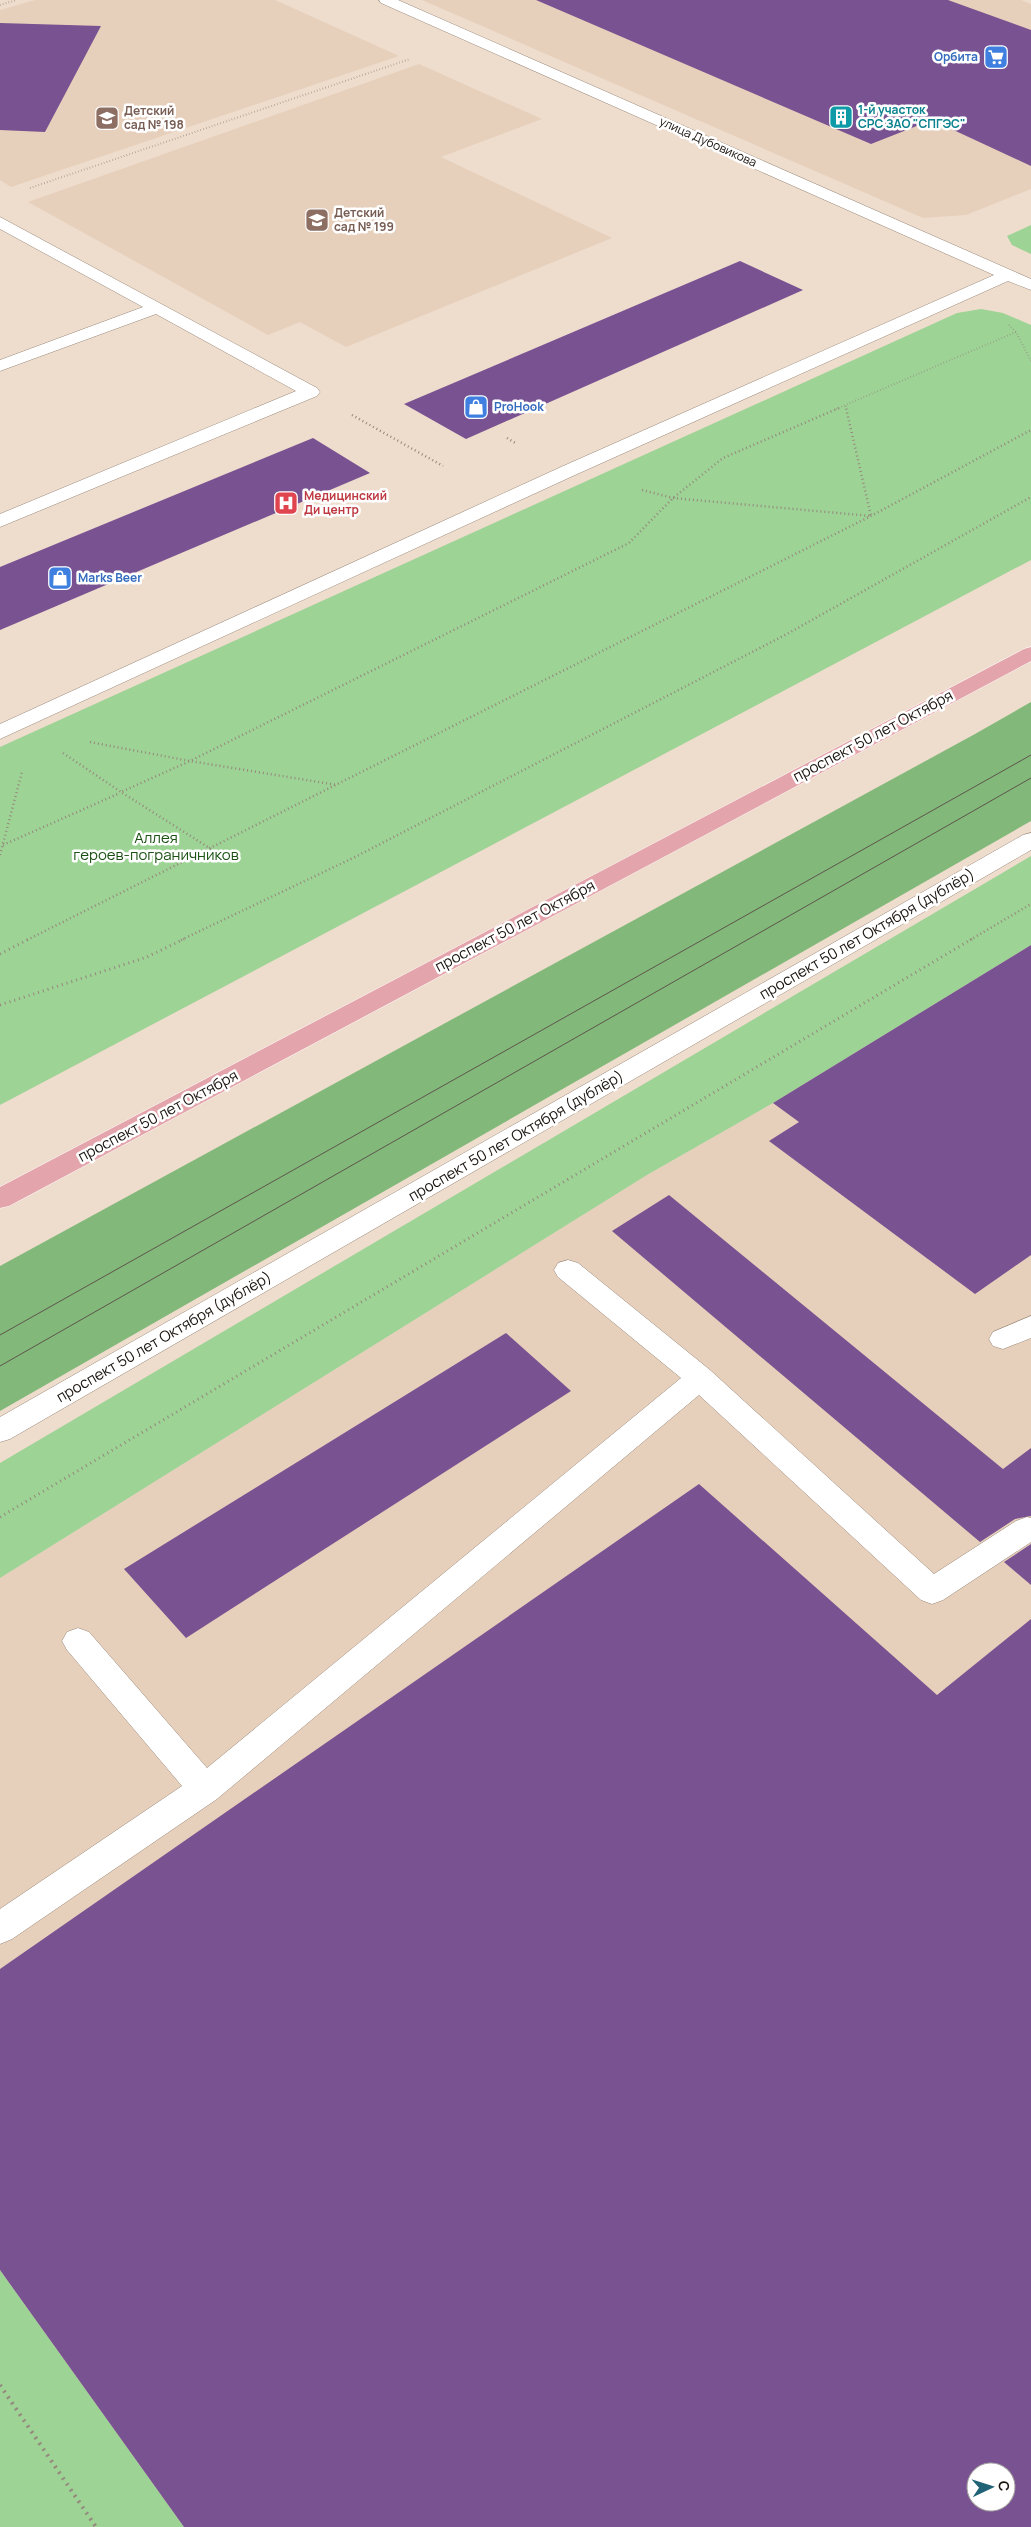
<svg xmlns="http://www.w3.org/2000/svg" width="1031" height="2527" viewBox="0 0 1031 2527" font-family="Manrope,sans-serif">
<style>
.built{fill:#e7d0bb;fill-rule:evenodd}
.green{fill:#9dd395}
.forest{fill:#82b97a}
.building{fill:#795291;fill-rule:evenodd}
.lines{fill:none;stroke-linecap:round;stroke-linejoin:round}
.minor-casing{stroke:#98887a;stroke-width:1}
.major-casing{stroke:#fff;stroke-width:1}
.path-far3{stroke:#95887d;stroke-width:2;stroke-dasharray:0.5 2.5;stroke-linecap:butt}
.path-far2{stroke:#95887d;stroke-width:2.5;stroke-dasharray:1 3;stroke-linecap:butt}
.path-far1{stroke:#95887d;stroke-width:3;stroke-dasharray:1 4;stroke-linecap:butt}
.path{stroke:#95887d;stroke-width:4;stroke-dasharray:2 5;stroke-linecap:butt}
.minor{fill:#fff;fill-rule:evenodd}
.major{fill:#e3a4ab;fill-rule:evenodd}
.tram{stroke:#5e544c;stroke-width:1}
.labels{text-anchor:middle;stroke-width:5;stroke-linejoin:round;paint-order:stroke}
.far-shop-label{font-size:12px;font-weight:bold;fill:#366cbe;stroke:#fff;text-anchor:start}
.far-culture-label{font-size:12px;font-weight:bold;fill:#0d838f;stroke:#fff;text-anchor:start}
.far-education-label{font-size:12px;font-weight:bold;fill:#785e54;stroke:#fff;text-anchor:start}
.far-street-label{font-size:12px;fill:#1a140f;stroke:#fff}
.far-health-label{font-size:12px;font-weight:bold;fill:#be3a42;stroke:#fff;text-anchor:start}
.street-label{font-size:15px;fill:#1a140f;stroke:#fff}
.park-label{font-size:15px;fill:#1b5113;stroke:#fff}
</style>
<rect width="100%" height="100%" fill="#eedccd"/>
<path class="built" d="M35,0H275L399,56L11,187L0,180V10Z
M422,0H1021L1031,4V189L966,215L923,218Z
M419,64L542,119L441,157L612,238L346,347L300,322L268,335L28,202Z
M1031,945V2527H184L0,2270V1578L647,1175L773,1103ZM976,2472H1006V2502H976Z"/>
<path class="green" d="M1031,225V254L1012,245L1007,236Z
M981,309L1003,313L1031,325V560L0,1105V747L957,313Z
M1031,856V945L773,1103L647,1175L0,1578V1463Z
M0,2270L184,2527H0Z"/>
<path class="forest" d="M1031,702V821L0,1411V1266L975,734Z"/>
<path class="building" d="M536,0H948L1031,30V166L932,120L871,144Z
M0,23L101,26L45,132L0,130Z
M740,261L803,290L466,439L404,404Z
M313,438L370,473L0,630V567Z
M1031,945V1255L975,1294L769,1141L799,1122L773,1103Z
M669,1195L1003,1469L1031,1448V1516L1015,1519L980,1542L612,1231Z
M506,1333L571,1391L186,1638L124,1569Z
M699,1484L937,1695L1031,1619V2527H184L0,2270V1969ZM976,2472H1006V2502H976Z
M1031,1544V1585L1004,1562Z"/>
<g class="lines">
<g class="minor-casing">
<path id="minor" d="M379,0H398L1031,279V290L1008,281L575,475L0,739V724L561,467L994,275L381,3Z
M0,217L317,388L320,392L317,396L0,527V514L296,391L156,314L0,371V360L143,307L0,229Z
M1031,833V850L10,1439L0,1442V1417L1023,835Z
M568,1260L578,1263L710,1370L934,1574L1016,1521L1027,1517L1031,1518V1542L943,1600L932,1604L921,1600L699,1395L217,1799L12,1939L0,1944V1909L182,1786L67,1650L62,1641L67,1632L78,1628L89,1632L207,1768L681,1378L558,1277L554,1270L558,1263Z
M1031,1316V1338L1003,1349L993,1346L989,1339L993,1332Z"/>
</g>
<g class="major-casing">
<path id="major" d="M1031,647V661L9,1206L0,1208V1187L1024,649Z"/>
</g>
<path class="path-far3" d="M0,5L17,0
M30,188L410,59
M1009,325L1016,332L1031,361
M846,406L847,409
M836,409L1016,332"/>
<path class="path-far2" d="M352,415L443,466
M507,438L517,444
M642,490L673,498L871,516L846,408
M90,742L190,761L629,543L673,498L723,458L839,408
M63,753L121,792
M3,845L120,793
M211,849L121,792L190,761L337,785
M0,855L22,772
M27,940L871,516L1031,430
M181,940L355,857L787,634L1031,497
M970,940L1031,904"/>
<path class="path-far1" d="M0,954L29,939
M0,1005L147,957L184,939
M0,1517L972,939"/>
<path class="path" d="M0,2385L96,2527"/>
<use href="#minor" class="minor"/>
<use href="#major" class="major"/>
<path class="tram" d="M0,1335L1031,755
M0,1366L1031,778"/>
</g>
<defs>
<g id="supermarket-square" transform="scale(1.25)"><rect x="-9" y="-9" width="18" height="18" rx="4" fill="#3f7fe0" stroke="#fff"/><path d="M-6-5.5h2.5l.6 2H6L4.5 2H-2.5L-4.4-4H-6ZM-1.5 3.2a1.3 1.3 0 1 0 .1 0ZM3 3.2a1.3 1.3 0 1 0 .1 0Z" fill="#fff"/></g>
<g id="building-square" transform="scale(1.25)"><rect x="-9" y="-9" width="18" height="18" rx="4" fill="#0f9aa8" stroke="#fff"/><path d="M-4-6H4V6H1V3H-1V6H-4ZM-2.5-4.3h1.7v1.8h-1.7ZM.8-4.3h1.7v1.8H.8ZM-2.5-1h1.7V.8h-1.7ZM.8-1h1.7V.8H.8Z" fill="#fff"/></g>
<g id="school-square" transform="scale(1.25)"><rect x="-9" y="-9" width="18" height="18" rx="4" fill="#8d6e63" stroke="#fff"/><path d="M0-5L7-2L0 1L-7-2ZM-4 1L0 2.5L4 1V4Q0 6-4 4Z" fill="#fff"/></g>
<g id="shop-square" transform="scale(1.25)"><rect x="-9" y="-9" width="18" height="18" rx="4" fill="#3f7fe0" stroke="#fff"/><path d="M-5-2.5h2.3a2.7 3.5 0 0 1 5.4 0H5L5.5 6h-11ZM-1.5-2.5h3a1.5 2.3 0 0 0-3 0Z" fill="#fff"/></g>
<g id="hospital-square" transform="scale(1.25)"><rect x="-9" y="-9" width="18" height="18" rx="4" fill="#e0444e" stroke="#fff"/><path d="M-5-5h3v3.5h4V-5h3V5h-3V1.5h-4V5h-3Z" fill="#fff"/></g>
</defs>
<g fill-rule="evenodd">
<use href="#supermarket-square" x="996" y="57"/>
<use href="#building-square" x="841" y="117"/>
<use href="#school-square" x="107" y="118"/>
<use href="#school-square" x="317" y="220"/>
<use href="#shop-square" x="476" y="407"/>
<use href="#hospital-square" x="286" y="503"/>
<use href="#shop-square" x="60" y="578"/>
</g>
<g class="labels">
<g class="far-shop-label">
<text x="978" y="61" text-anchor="end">Орбита</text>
<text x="494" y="411">ProHook</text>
<text x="78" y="582">Marks Beer</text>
</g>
<g class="far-culture-label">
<text x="858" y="114">1-й участок<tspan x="858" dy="14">СРС ЗАО "СПГЭС"</tspan></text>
</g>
<g class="far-education-label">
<text x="124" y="115">Детский<tspan x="124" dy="14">сад № 198</tspan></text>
<text x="334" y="217">Детский<tspan x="334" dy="14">сад № 199</tspan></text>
</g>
<g class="far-street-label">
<text transform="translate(708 142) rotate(24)" y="4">улица Дубовикова</text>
</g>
<g class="far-health-label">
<text x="304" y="500">Медицинский<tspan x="304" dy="14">Ди центр</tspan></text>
</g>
<g class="street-label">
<text transform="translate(873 736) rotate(-28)" y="5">проспект 50 лет Октября</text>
<text transform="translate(515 926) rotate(-28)" y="5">проспект 50 лет Октября</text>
<text transform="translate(867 934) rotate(-30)" y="5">проспект 50 лет Октября (дублёр)</text>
<text transform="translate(158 1116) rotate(-28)" y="5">проспект 50 лет Октября</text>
<text transform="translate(516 1136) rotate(-30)" y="5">проспект 50 лет Октября (дублёр)</text>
<text transform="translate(164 1337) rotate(-30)" y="5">проспект 50 лет Октября (дублёр)</text>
</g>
<g class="park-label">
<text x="156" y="843">Аллея<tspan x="156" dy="17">героев-пограничников</tspan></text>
</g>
</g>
<g transform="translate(991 2487) rotate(86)"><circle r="24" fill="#ffffff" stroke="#a3a19f"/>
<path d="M0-4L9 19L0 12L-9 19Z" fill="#216376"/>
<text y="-8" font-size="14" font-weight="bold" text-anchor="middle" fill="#1a140f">С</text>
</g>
</svg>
